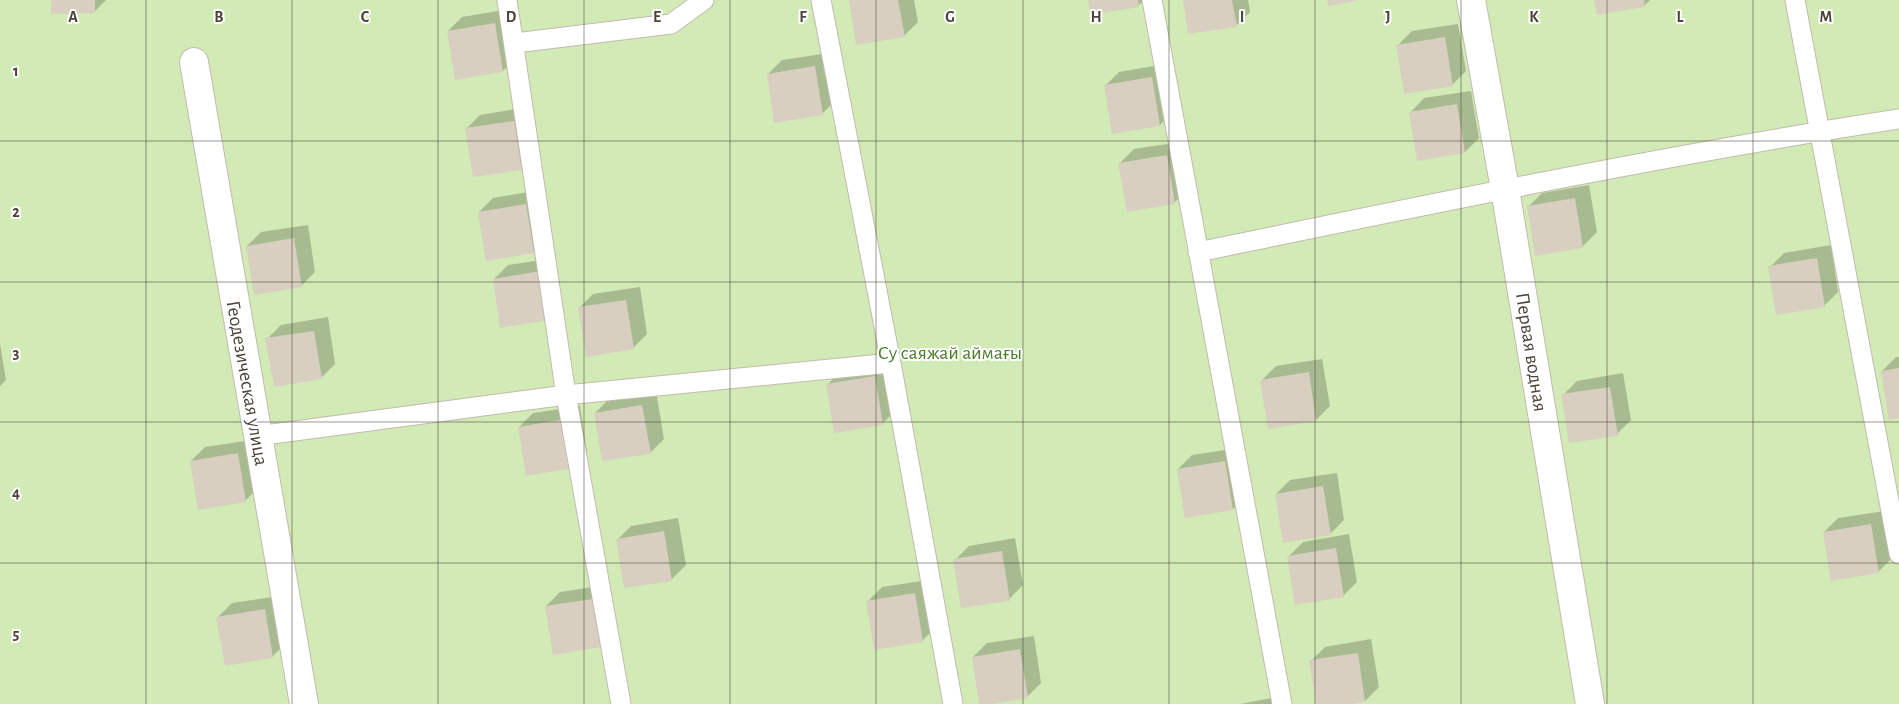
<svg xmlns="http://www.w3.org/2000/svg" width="1899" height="704" viewBox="0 0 1899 704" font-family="'Alegreya Sans',sans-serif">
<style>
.green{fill:#d2eab5}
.shadow{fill:#0003}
.building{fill:#d8cfc1}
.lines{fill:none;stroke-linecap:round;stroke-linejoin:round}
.lane-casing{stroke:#c2bbae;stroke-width:21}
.street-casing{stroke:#c2bbae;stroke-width:30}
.lane{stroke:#fff;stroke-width:19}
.street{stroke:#fff;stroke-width:28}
.grid{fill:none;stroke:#4b4439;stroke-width:1;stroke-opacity:0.55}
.labels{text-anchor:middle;stroke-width:4;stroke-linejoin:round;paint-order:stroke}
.park-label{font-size:20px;fill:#4a7f2a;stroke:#fff}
.street-label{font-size:20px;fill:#4b4439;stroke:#fff}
.grid-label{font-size:16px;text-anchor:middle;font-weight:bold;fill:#4b4439;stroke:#fff;stroke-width:4;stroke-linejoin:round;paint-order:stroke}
</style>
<rect width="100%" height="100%" fill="#f6f3ec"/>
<path class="green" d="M0,0H1899V704H0Z"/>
<path class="shadow" d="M52,0H106L94,12Z
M850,0H914L918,22L904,36Z
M1089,0H1144L1138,6Z
M1184,0H1248L1250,12L1236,26Z
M1596,0H1650L1644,6Z
M509,9L517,57L503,71L448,31L462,17Z
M1458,24L1466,71L1452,85L1398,45L1412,31Z
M829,53L836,100L822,114L768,74L782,60Z
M1166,64L1174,111L1160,125L1105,86L1119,72Z
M1471,91L1479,138L1465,152L1410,113L1424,98Z
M527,107L535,155L521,169L466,129L480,115Z
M1181,142L1188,189L1174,203L1120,163L1134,149Z
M1589,185L1597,232L1583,246L1536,254L1528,207L1542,193Z
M540,190L548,238L534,252L479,212L493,198Z
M308,225L315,272L301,286L247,246L261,232Z
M1831,245L1838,292L1824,306L1770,267L1784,253Z
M555,258L562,305L548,319L494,279L508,265Z
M640,287L647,334L633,348L579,308L593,294Z
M328,317L335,364L321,378L267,339L281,325Z
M0,344L6,380L0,386Z
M1896,357H1899V417L1882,371Z
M1322,359L1330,406L1316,420L1262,380L1276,366Z
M889,362L896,410L882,424L828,384L842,370Z
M1623,373L1631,420L1617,434L1563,395L1577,381Z
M656,391L664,439L650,453L595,413L609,399Z
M580,406L587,453L573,467L519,427L533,413Z
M252,440L259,487L245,501L191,461L205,447Z
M1239,448L1247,495L1233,509L1178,469L1192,455Z
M1337,473L1344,520L1330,534L1276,494L1290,480Z
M1885,511L1892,558L1878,572L1824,532L1838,518Z
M678,518L686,565L672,579L617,540L631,526Z
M1349,534L1357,582L1343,596L1289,556L1303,542Z
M1015,538L1023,585L1009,599L955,560L969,546Z
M928,580L936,627L922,641L868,601L882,587Z
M607,585L615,632L601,646L554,654L546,606L560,592Z
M279,596L286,643L272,657L218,617L232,603Z
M1034,636L1041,683L1027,697L980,704L973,657L987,643Z
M1371,639L1379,687L1365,701L1344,704H1317L1311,661L1325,647Z
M1288,695L1290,704H1240Z"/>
<path class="building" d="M51,0H95V13L51,14Z
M849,0H898L905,37L856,45Z
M1088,0H1138L1139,7L1090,15Z
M1183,0H1232L1237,27L1188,34Z
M1327,0H1356V1L1328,6Z
M1594,0H1644L1645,7L1597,15Z
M495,23L503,72L455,80L447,31Z
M1445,37L1453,86L1404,94L1396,45Z
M815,66L823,115L774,123L767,74Z
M1152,77L1160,126L1112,134L1104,85Z
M1457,104L1465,153L1417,161L1409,112Z
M514,121L522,170L473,177L465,128Z
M1167,155L1175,204L1127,212L1118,163Z
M1575,198L1583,248L1535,256L1527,206Z
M526,204L534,253L486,261L478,212Z
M294,238L302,287L254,295L246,246Z
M1817,258L1825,307L1776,315L1768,266Z
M541,271L549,320L500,328L493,279Z
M626,300L634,349L586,357L578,307Z
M314,331L322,379L274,387L265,338Z
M1899,368V418L1889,420L1881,371Z
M1309,372L1316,421L1268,429L1260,380Z
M875,376L883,425L834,433L826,384Z
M1610,387L1618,436L1569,443L1561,394Z
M642,405L651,454L602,461L594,413Z
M566,419L574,468L526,476L518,427Z
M238,453L246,502L198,510L190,461Z
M1225,461L1233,510L1185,518L1177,469Z
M1323,486L1331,535L1283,543L1275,494Z
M1871,524L1879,573L1831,581L1823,532Z
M664,531L672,581L624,588L616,539Z
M1336,548L1344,597L1295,605L1287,556Z
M1002,551L1010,601L961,608L953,559Z
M915,593L923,642L874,650L866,601Z
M593,599L601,647L553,655L545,606Z
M265,609L273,658L225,666L216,617Z
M1020,649L1028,698L992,704H979L972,657Z
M1358,653L1365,702L1352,704H1316L1309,660Z"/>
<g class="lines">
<g class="lane-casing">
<path id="lane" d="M507,0L566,395L621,704
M821,0L891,363L953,704
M1152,0L1282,704
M1795,0L1899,554
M515,43L671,24L704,0
M1198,252C1431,204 1664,155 1899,119
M257,436L566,395L891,363"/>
</g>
<g class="street-casing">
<path id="street" d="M1471,0L1505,189L1590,704
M194,62L304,704"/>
</g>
<use href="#lane" class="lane"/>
<use href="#street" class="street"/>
</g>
<path class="grid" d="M146,0V704M292,0V704M438,0V704M584,0V704M730,0V704M876,0V704M1023,0V704M1169,0V704M1315,0V704M1461,0V704M1607,0V704M1753,0V704M0,141H1899M0,282H1899M0,422H1899M0,563H1899"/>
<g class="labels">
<g class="park-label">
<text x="950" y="359">Су саяжай аймағы</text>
</g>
<g class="street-label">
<text transform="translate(1532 352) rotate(81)" y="7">Первая водная</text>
<text transform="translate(248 383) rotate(80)" y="7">Геодезическая улица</text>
</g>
</g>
<g class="grid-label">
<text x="73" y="22">A</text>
<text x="219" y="22">B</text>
<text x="365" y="22">C</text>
<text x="511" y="22">D</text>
<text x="657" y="22">E</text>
<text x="803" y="22">F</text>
<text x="950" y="22">G</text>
<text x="1096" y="22">H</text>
<text x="1242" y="22">I</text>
<text x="1388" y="22">J</text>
<text x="1534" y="22">K</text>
<text x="1680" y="22">L</text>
<text x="1826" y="22">M</text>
<text x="16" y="76">1</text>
<text x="16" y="217">2</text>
<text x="16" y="358">3</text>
<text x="16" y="498">4</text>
<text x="16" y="639">5</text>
</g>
</svg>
